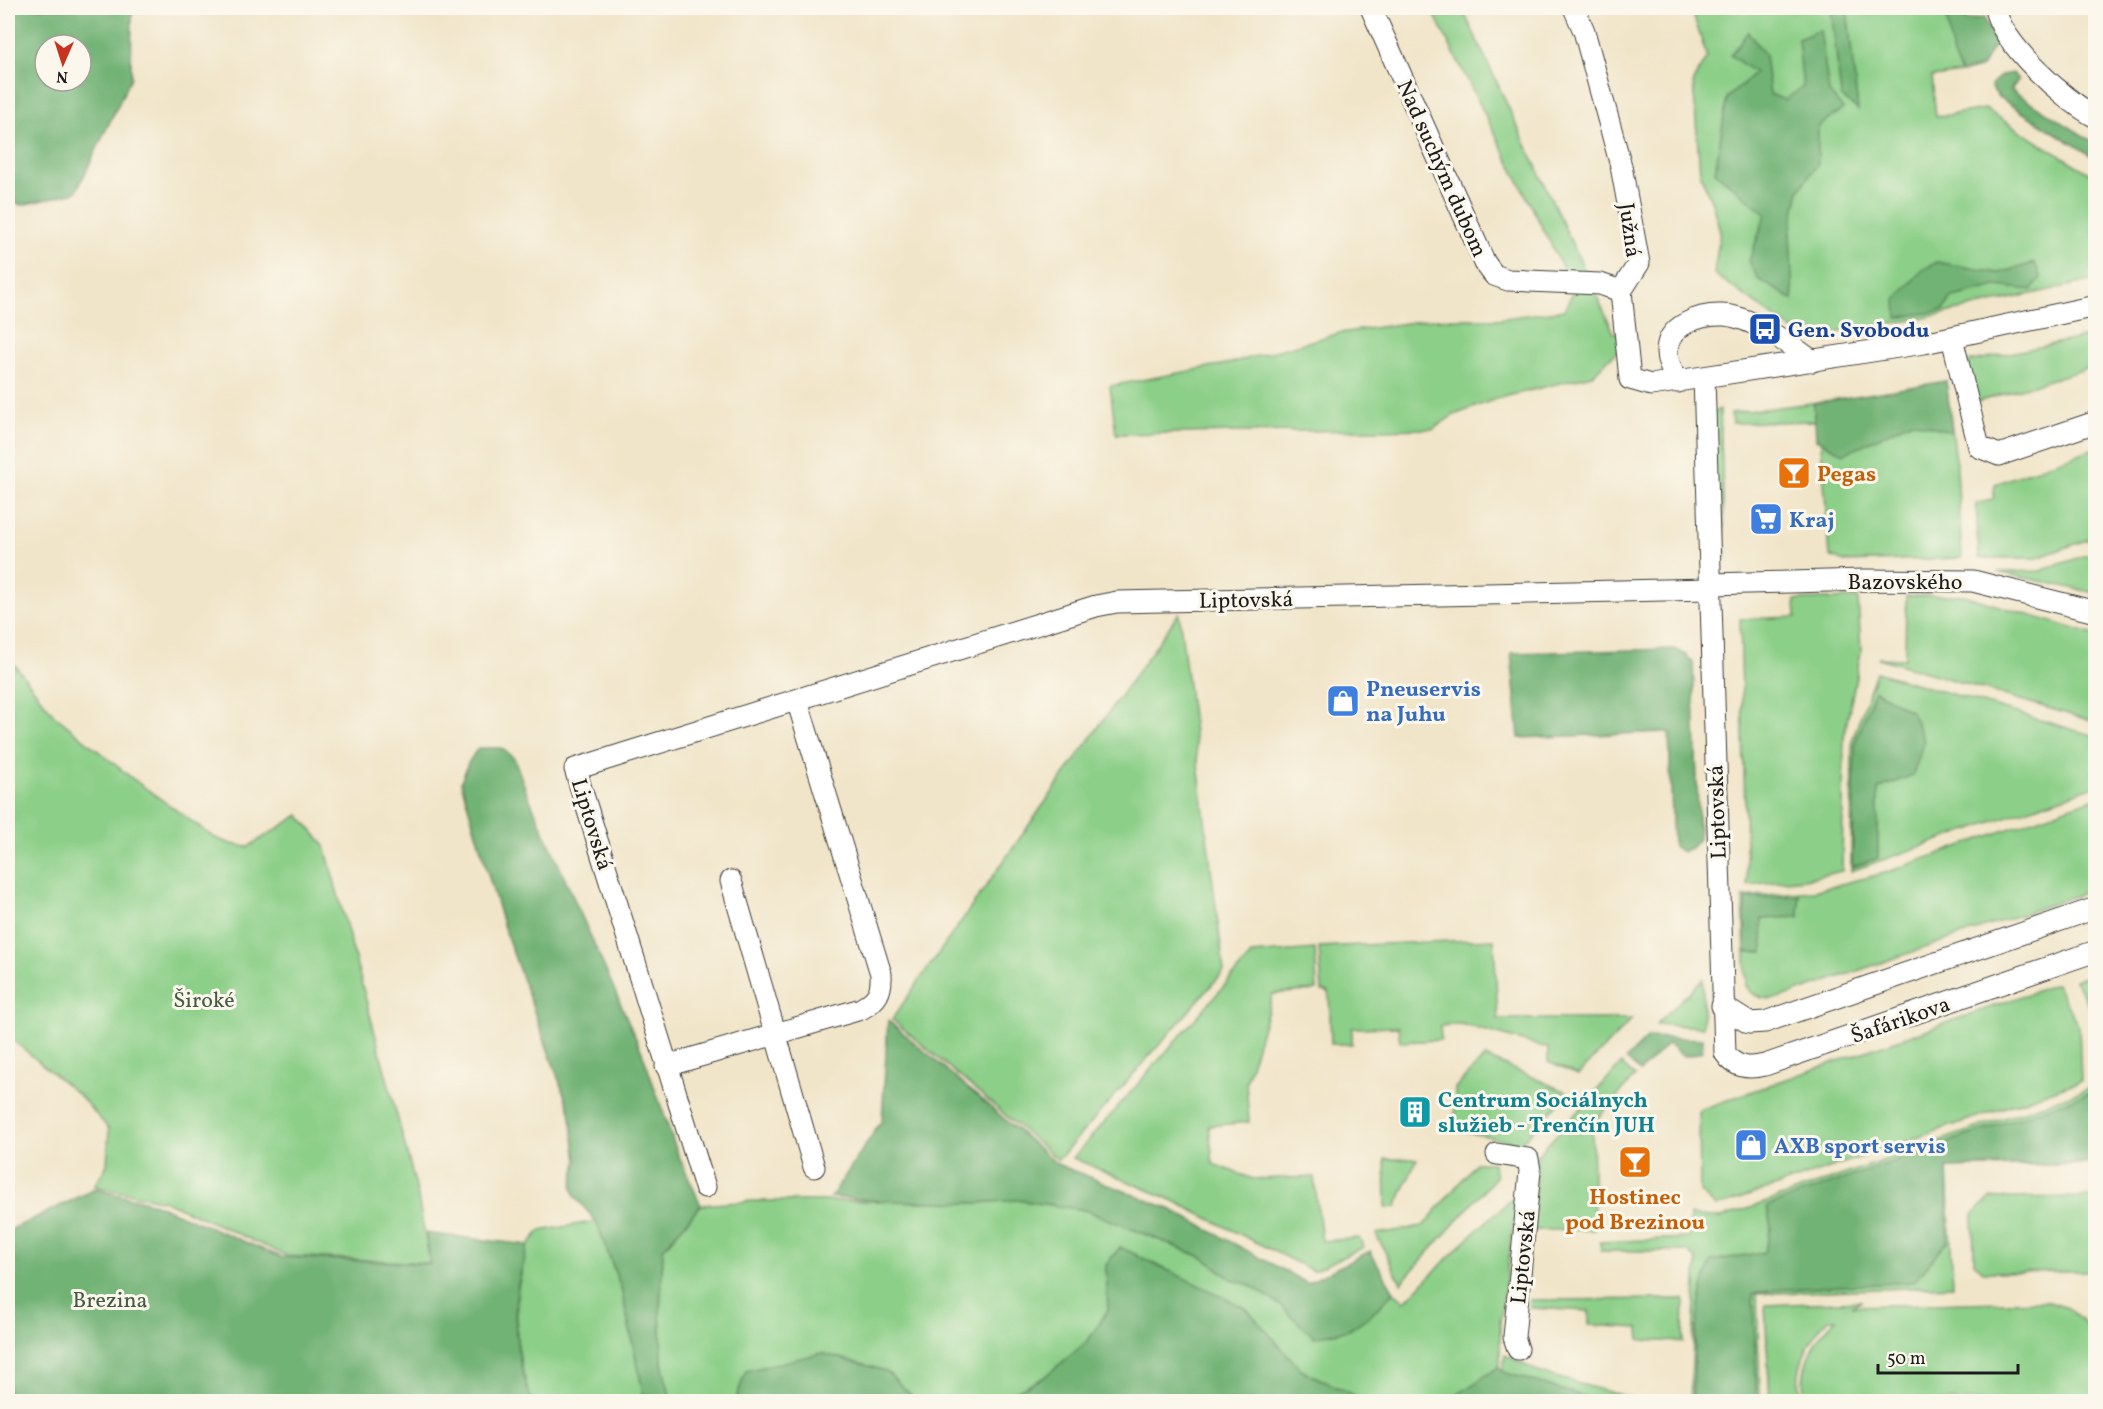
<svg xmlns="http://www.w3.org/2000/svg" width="2103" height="1409" viewBox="0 0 2103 1409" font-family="Vollkorn,serif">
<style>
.green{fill:#8ccf88;stroke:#547652;stroke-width:1.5}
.forest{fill:#71b274;stroke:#466748;stroke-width:1.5;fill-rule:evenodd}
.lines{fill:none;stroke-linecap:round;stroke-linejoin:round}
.minor-casing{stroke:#3c3a36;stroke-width:23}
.minor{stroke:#fff;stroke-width:21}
.labels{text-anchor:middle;stroke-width:6;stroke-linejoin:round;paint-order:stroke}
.street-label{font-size:22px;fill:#1c1c1c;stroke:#fbf7ec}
.transit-label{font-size:22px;font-weight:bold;fill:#164399;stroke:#fbf7ec;text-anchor:start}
.food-label{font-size:22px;font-weight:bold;fill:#c56008;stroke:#fbf7ec;text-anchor:start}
.shop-label{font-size:22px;font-weight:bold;fill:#366cbe;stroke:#fbf7ec;text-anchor:start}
.park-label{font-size:22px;fill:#435b42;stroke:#fbf7ec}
.culture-label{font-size:22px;font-weight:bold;fill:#0d838f;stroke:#fbf7ec;text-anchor:start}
</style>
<rect width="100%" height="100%" fill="#fbf7ec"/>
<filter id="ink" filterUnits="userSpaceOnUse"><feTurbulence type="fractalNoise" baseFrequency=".0167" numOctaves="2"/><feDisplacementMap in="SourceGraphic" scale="12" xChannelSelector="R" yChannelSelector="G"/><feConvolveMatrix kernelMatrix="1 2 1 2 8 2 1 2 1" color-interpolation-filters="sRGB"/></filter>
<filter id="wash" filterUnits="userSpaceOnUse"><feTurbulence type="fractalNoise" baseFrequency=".008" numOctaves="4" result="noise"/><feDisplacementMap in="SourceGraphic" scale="24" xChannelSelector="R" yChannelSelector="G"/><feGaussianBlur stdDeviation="1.35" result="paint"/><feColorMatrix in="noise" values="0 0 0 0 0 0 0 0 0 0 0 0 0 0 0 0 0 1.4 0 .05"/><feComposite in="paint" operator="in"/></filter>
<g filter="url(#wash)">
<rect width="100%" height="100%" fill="#f1e5c9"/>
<path class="green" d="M1431,8H1462L1614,333L1624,332L1630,339L1592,375L1496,399L1454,415L1433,429L1116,434L1110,386L1231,363L1340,333L1433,319H1498L1564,310L1574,290Z
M1691,8H1962L1965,20L1984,18L1995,44L1981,67L1961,73L1932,77L1936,117L1985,109L2095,177V280L1919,319L1804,338L1714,274L1720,231L1712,203L1700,173L1693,81L1707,57Z
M2095,335V366L1974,403L1963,363Z
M1946,381L1957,468L1962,558L1844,562L1830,556L1819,421L1732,423L1731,413L1853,398Z
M1720,409L1725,557H1714L1713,413Z
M2095,448V537L2037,558H1979L1976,503L1993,500L1995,484Z
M2095,552V593L1997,572L2040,571Z
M1963,595L2095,635V722L1878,658L1905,659L1906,596Z
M1858,598L1861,652L1844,737L1842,871L1805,879L1747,885L1740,619L1796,617L1795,600Z
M1179,613L1224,971L1058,1160L892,1019Z
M14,664L54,715L133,779L215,838L231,844L248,847L299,815L325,846L416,1187L430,1263L287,1256L165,1201L94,1186L107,1165L109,1129L80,1096L8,1036V667Z
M1876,672L2095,736V786L1851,871L1852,741Z
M2095,798V889L1779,998C1766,1000 1754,998 1746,986L1743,897L1813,891L1885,873Z
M1494,939L1498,1019H1632L1578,1075L1548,1062V1048L1461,1024L1440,1026L1441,1040L1400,1042L1398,1027L1352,1028V1044H1331L1329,992L1322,991L1319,947Z
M1315,949L1317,990L1273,994L1246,1082L1249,1122L1209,1126L1213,1164L1253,1179L1314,1177L1322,1241L1359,1238L1364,1247L1313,1271L1174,1201L1073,1158L1252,954Z
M2095,974H2096L2095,1017L2075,980Z
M1703,979V1027L1656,1024Z
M2056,984L2079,1027L2081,1081L1716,1207L1700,1192L1699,1110Z
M1485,1057L1569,1093L1520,1144L1455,1129V1088Z
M1621,1064L1635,1076L1592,1125L1594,1230H1533L1536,1157Z
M2095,1086V1164L1947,1168L1953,1286L1757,1294L1760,1401H1690L1697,1261L1688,1251H1601L1600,1242L1689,1238L1690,1215L1721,1218Z
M1385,1159H1417L1396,1207L1386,1208Z
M1476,1163H1493L1496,1177L1401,1283L1376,1234L1423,1226Z
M2095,1197V1271L1984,1272L1974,1262L1973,1214L1991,1198Z
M1513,1198L1515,1214L1500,1323V1366L1448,1402L1366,1401L1301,1370L1246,1308L1106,1265L1108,1310L1088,1341L1043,1378L995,1401H917L886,1371H746L735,1401H671L662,1363L660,1312L663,1249L701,1205L753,1201H884L977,1203L1017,1200L1085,1210L1204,1258L1231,1279L1250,1285L1281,1306L1314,1337L1371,1315L1394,1292L1405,1301L1467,1239Z
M596,1221L621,1288L645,1401H532L524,1381L517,1340V1292L528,1245L540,1231Z
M1684,1299L1683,1342L1640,1340L1639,1328L1589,1325V1311L1530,1308V1300Z
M1862,1301L1851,1306L2046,1301L2068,1308L2084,1322L2095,1338V1401H1807C1797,1378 1809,1346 1826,1329C1829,1325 1833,1322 1836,1319H1828C1808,1340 1791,1372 1802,1401H1770L1765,1305Z
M1505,1355L1541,1373L1642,1401H1598L1503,1372Z"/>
<path class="forest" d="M8,8H132L131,78L76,192L22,205L8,201ZM45,45H81V81H45Z
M1831,8H1847L1858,110L1841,96Z
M1945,8H1962L1965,20L1984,18L1995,44L1981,67L1961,73L1953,56Z
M1820,30L1829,92L1843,109L1818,127V164L1799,190L1790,232L1793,300L1758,279L1749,261L1766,214L1715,172L1727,98L1755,73L1730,55L1748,32L1765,55L1770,94L1784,100L1803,87L1798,39Z
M2013,73L2018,80L2011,90L2095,143V158L1998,97L1991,86L2001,75Z
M1937,262L1999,273L2035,263L2041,278L2032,290L1996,286L1951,298L1944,310L1897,318L1896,299L1922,270Z
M1946,381L1952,432L1912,421L1844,454L1816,439L1814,403Z
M1674,649L1686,655L1693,662L1699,839L1691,848L1682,852L1673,846L1669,732L1519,738L1511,653Z
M1875,690L1912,712L1924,741L1913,775L1878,789V858L1852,867L1855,743Z
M478,748H501L514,758L527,793L642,1052L677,1152L701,1205L663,1249L660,1312L662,1363L671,1401H645L621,1288L596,1221L575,1197L572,1187L577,1161L570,1111L504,928L461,782L468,763Z
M1799,895V917L1762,919L1763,952H1745V899Z
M888,1020L1057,1164L1172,1210L1307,1283L1370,1251L1394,1292L1371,1315L1349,1330L1314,1337L1281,1306L1250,1285L1231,1279L1204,1258L1085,1210L1017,1200L977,1203L884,1201L831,1197L882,1120Z
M1648,1037L1703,1039L1702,1051C1682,1060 1683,1057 1668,1043L1640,1072L1626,1059Z
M2095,1091V1162L1947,1168L1948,1240L1914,1282L1774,1290L1753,1294L1757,1401H1693C1694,1354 1694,1306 1711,1261L1764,1252L1771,1228L1767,1206Z
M95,1189L155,1204L281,1257L430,1264L426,1233L528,1245C525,1260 519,1275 517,1291C512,1327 519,1368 532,1401H8V1231Z
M1120,1247L1246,1308L1301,1370L1366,1401H995L1043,1378L1088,1341L1108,1310L1106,1265Z
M822,1353L886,1371L917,1401H735L746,1371Z
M1500,1366L1503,1372L1598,1401H1448Z"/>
</g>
<g filter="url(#ink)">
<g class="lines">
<g class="minor-casing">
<path id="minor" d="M1371,8L1485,263L1494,275L1508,280L1600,284L1621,291
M1574,8L1584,31L1621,166L1639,263L1621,291L1630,379L1651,385L1924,343L2096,306
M1995,8C2001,43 2065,101 2096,117
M1952,338L1979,447L1999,455L2096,422
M1704,377L1725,1053C1735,1068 1748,1069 1765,1065L2096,951
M1678,382C1673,372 1667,363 1667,352C1667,325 1700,314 1723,315C1732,315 1746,320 1754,324C1775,333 1794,348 1813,361
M1710,584L1864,580L1973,581L2096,612
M731,881L814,1167
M1722,1006L1749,1023L1765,1022L2096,908
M666,1066L861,1009C877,1000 882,992 881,974L797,700
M1497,1154L1528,1159L1530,1171L1514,1337L1518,1349
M705,1187L575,769L1096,606L1117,602L1710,589"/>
</g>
<use href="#minor" class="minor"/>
</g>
</g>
<defs>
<g id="bus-square" transform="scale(1.725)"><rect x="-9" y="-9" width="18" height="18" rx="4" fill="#1a4fb4" stroke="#fbf7ec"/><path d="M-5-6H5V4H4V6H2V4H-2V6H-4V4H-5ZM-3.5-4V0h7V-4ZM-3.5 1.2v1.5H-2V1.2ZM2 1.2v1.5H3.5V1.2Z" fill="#fff"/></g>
<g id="bar-square" transform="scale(1.725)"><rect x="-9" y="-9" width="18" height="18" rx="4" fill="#e8710a" stroke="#fbf7ec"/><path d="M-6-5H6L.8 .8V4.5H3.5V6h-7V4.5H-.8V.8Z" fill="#fff"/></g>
<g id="supermarket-square" transform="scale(1.725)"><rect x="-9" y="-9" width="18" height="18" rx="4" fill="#3f7fe0" stroke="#fbf7ec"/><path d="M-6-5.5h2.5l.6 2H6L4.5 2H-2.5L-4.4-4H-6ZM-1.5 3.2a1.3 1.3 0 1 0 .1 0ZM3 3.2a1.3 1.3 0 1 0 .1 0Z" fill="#fff"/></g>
<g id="shop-square" transform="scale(1.725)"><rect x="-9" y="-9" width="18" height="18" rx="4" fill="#3f7fe0" stroke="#fbf7ec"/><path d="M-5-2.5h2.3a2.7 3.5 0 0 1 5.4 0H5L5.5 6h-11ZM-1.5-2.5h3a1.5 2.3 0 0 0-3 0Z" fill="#fff"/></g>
<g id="building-square" transform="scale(1.725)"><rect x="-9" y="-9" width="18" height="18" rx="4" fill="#0f9aa8" stroke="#fbf7ec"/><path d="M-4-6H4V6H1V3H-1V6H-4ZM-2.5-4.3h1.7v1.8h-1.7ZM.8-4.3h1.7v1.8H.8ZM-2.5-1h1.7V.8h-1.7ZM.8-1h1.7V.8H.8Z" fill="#fff"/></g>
</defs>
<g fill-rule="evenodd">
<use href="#bus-square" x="1765" y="329"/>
<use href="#bar-square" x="1794" y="473"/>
<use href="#supermarket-square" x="1766" y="519"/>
<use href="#shop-square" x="1343" y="701"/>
<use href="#building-square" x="1415" y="1112"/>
<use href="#shop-square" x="1751" y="1145"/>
<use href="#bar-square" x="1635" y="1162"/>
</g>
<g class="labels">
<g class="street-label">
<text transform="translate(1443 168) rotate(66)" y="8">Nad suchým dubom</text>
<text transform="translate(1631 230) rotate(82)" y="8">Južná</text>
<text x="1905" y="589">Bazovského</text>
<text transform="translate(1246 599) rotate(-1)" y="8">Liptovská</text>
<text transform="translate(1716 812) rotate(-92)" y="8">Liptovská</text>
<text transform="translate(593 824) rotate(73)" y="8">Liptovská</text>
<text transform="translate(1900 1019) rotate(-19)" y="8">Šafárikova</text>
<text transform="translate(1522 1257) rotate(-84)" y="8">Liptovská</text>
</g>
<g class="transit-label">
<text x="1788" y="337">Gen. Svobodu</text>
</g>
<g class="food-label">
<text x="1817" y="481">Pegas</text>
<text x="1635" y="1204" text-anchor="middle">Hostinec<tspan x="1635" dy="25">pod Brezinou</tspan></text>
</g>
<g class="shop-label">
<text x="1789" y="527">Kraj</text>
<text x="1366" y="696">Pneuservis<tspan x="1366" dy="25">na Juhu</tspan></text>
<text x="1774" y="1153">AXB sport servis</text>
</g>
<g class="park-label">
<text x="204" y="1007">Široké</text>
<text x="110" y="1307">Brezina</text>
</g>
<g class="culture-label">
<text x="1438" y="1107">Centrum Sociálnych<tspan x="1438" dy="25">služieb - Trenčín JUH</tspan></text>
</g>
</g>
<rect width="2103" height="1409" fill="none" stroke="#fbf7ec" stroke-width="30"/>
<g transform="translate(63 63) rotate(183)"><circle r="28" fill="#fbf7ec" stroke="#a29f99" stroke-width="1.5"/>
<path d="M0-4.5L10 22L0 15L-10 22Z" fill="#c8321e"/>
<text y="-9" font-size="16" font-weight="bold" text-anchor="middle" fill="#1c1c1c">N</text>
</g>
<path d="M1878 1364v9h140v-9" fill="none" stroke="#1c1c1c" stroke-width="3"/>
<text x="1887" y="1364" font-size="18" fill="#1c1c1c" stroke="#fbf7ec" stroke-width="4.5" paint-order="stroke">50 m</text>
</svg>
